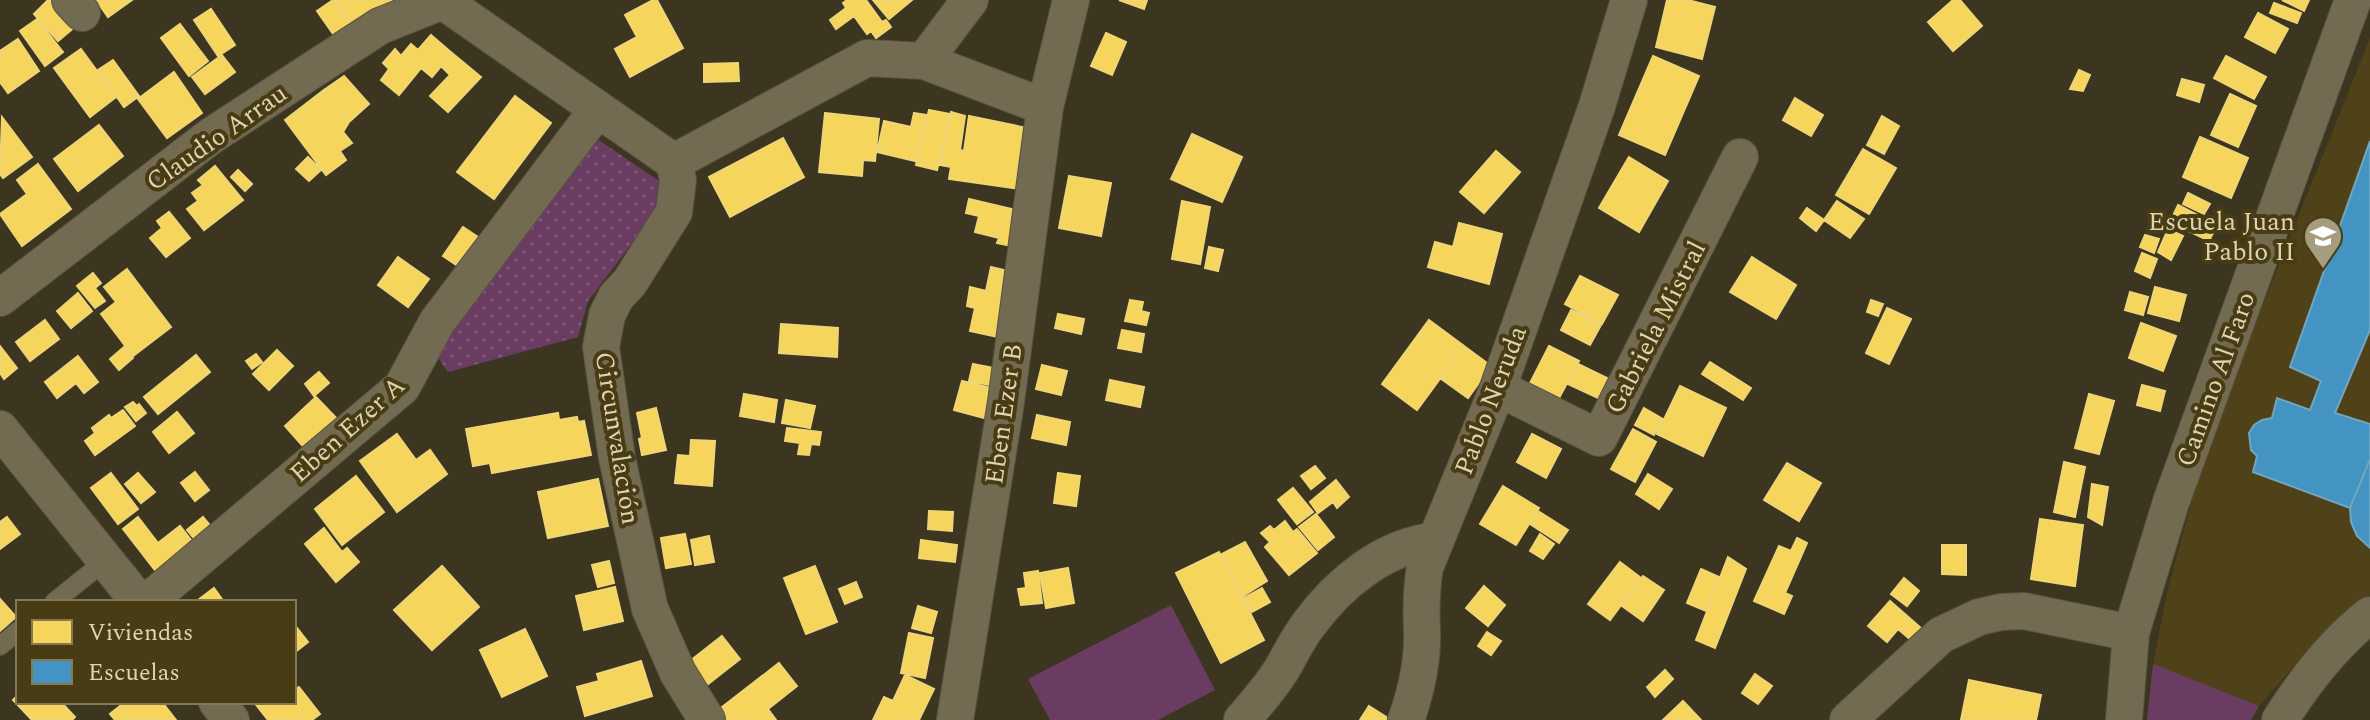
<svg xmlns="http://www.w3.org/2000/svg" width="2370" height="720" viewBox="0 0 2370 720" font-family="Spectral,serif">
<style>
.built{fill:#4f4219}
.grass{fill:#6b3c61}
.park{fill:url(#park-dots)}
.homes{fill:#f6d55c;stroke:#efd575;stroke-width:2}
.schools{fill:#4393c3;stroke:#72a6bd;stroke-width:2}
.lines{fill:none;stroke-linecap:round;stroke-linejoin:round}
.lane-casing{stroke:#58523f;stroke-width:20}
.street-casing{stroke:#58523f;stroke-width:38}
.lane{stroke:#726b52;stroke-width:18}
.street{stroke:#726b52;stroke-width:36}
.labels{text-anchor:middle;stroke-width:8;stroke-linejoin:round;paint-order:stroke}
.street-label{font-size:26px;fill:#dfd4b0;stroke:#483c15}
.poi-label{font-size:26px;fill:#dfd4b0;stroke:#483c15;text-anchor:end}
</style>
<defs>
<pattern id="park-dots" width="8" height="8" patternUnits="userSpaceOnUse" patternTransform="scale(2)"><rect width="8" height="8" fill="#6b3c61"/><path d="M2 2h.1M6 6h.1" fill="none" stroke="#805775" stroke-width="1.8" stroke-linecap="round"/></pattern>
</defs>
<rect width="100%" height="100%" fill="#3c3621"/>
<path class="built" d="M2370,38V595L2333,622L2259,706L2251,720H2147L2153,664L2167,593L2206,447Z"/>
<path class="grass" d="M1171,605L1215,690L1158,720H1050L1028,679Z
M2153,664L2259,706L2251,720H2147Z"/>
<path class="park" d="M590,134L659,181L663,203L588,301L578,337L448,372L436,355Z"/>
<path class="homes" d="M48,0H52L76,26L58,41L34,14Z
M96,0H132L108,17Z
M333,0L352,27L336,38L317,11Z
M335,0H392L355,28Z
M653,0H657L683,48L630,77L615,49L637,37L625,15Z
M847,0H866L882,22L886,20L891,27L876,38L871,31L867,34L854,16L836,29L830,20L846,8L843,3Z
M873,0H912L889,19Z
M1119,0H1147L1144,9Z
M1667,0H1688L1715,7L1702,59L1656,47Z
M1953,0H1960L1982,26L1953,51L1928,22Z
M2282,0H2309L2304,11Z
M2274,3L2301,13L2297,23L2270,13Z
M211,9L235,45L218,56L194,20Z
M2258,13L2288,29L2275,53L2245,37Z
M37,19L63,52L45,66L20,31Z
M180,24L208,61L189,76L161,38Z
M1106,33L1126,42L1112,75L1091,66Z
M431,35L452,53L432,77L421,68L399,95L381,80L389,69L383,63L395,49L401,56L411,44L418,50Z
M18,39L39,71L8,93L0,82V51Z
M81,49L116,97L90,117L54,68Z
M452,53L481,77L448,112L430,96L450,75L441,66Z
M222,55L235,72L205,94L192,77Z
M1653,56L1699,76L1665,155L1619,135Z
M2226,56L2266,77L2254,99L2214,78Z
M113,60L139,96L124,107L98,70Z
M738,63L739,81L704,82V64Z
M2079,70L2090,75L2083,91L2070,89Z
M174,72L202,113L167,138L138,99Z
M344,76L369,104L349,122L324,90Z
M2182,79L2204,85L2199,102L2177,95Z
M324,90L349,122L343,132L352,143L340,151L346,160L326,175L285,120Z
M2230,94L2256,106L2238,147L2211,135Z
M515,96L551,123L494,199L457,172Z
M1795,98L1823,115L1811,136L1783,120Z
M929,110L950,114L937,170L916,165Z
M951,112L965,116L960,150L964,151L969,116L1027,128L1019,189L949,179L951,167L940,165Z
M825,113L879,119L875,161L863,160L862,176L819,172Z
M914,113L927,115L915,161L877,152L884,121L911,127Z
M1882,116L1899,126L1884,154L1867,145Z
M2,117L32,157L3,178L0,174Z
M99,125L123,156L78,191L54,159Z
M1192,134L1242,157L1222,202L1171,179Z
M2200,137L2248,158L2231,198L2183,177Z
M783,138L804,177L730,217L709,177Z
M1863,149L1896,168L1869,214L1836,195Z
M1496,151L1520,172L1484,213L1460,192Z
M308,157L321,170L309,181L296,169Z
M1629,157L1668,181L1639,232L1599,208Z
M38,164L71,209L22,246L0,214L27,194L17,180Z
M215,166L243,200L204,230L187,209L198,201L192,193L203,185L198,180Z
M238,170L252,184L245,191L231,177Z
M1069,176L1111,183L1101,236L1059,228Z
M2188,193L2210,204L2204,214L2183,204Z
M969,199L1020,211L1012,246L997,243L999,238L975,232L979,216L966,213Z
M1182,201L1210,207L1200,264L1172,259Z
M1837,201L1864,219L1850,238L1824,220Z
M2178,205L2217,225L2209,241L2170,222Z
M1807,208L1824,220L1816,231L1800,218Z
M169,212L190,238L166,257L150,238L162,228L157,221Z
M1459,223L1502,234L1489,284L1428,267L1435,242L1453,247Z
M463,227L478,237L458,266L443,256Z
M2168,229L2183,236L2171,260L2158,252Z
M2145,235L2159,239L2154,253L2140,247Z
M1209,247L1223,250L1218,271L1205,268Z
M2142,253L2157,259L2150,278L2135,271Z
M398,257L429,279L408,307L378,285Z
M1752,257L1796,285L1776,319L1730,292Z
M991,267L1012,272L998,337L970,331L975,308L967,306L970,287L986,291Z
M127,269L171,327L133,356L101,314L116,302L104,287Z
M93,273L101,283L95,288L105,301L95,308L77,286Z
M1580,276L1618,295L1602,324L1565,304Z
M2155,287L2186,295L2179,321L2148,313Z
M2130,292L2148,297L2143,315L2125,310Z
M78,293L92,311L71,328L57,311Z
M1130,300L1143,302L1141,311L1149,313L1146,325L1125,321Z
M1871,300L1883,304L1878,316L1867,312Z
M1887,308L1911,319L1889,364L1866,353Z
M1571,310L1601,325L1590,345L1561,330Z
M1058,314L1084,319L1081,334L1055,328Z
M45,320L59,339L30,361L16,342Z
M1429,320L1464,346L1417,410L1382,384Z
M2141,323L2176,336L2163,371L2129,358Z
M781,324L838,328L837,357L779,353Z
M1122,330L1144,334L1141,352L1118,348Z
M0,346L17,368L4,379L0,373Z
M1464,346L1491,366L1468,398L1440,378Z
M1549,346L1579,361L1558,400L1529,385Z
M124,347L133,358L119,370L110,359Z
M277,350L293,366L269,390L253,374Z
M256,354L262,362L252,369L246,361Z
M196,355L210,372L158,414L144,397Z
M78,356L98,382L84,393L76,383L57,398L45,382Z
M1710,362L1751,388L1743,400L1702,374Z
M973,364L994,368L990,385L969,381Z
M1578,364L1609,379L1600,399L1568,384Z
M1042,365L1067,371L1061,395L1036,389Z
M319,372L329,383L314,396L305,384Z
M1110,380L1144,387L1140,407L1106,400Z
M962,381L991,388L984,418L954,410Z
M2142,385L2165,391L2160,411L2137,405Z
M1680,386L1726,408L1703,456L1657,434Z
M744,394L777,400L774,422L740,416Z
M2089,394L2114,401L2099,454L2075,448Z
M316,397L341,423L309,453L285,426Z
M786,400L815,406L810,428L782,423Z
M133,402L137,406L139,404L146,413L136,421L125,407Z
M656,408L666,450L642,455L639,439L642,438L637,413Z
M1644,408L1663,419L1654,435L1635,425Z
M123,410L135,426L95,455L85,441L95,433L92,428L109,415L111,418Z
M177,412L194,433L169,453L153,432Z
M558,413L559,420L577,417L578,422L584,421L591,455L492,473L490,463L473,466L466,429Z
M1037,415L1070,422L1066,445L1032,438Z
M787,428L821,432L819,445L811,444L809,455L798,454L800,443L785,441Z
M1633,429L1656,442L1635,482L1611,469Z
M397,434L416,460L430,450L447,474L397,512L360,461Z
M1532,434L1561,449L1546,478L1517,462Z
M691,440L715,441L712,486L675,483L678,455L690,456Z
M2064,462L2085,467L2075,517L2054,512Z
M1787,463L1821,483L1799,521L1764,500Z
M1315,466L1325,478L1311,489L1301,476Z
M195,472L209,490L195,501L181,483Z
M111,473L138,509L118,524L91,488Z
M138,473L155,492L141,503L125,484Z
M1058,473L1080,476L1076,506L1054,503Z
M1648,474L1672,489L1659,509L1636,494Z
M356,476L384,512L342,545L315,509Z
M598,479L608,526L548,538L538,492Z
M1336,480L1349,497L1337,508L1333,502L1318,513L1310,502Z
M2092,484L2108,487L2102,525L2088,517Z
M1503,486L1539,508L1516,545L1480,524Z
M1293,488L1313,512L1297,524L1278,500Z
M929,511L953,512L952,531L928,529Z
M1538,511L1568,530L1559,543L1530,524Z
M1316,514L1334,537L1318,550L1299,527Z
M7,517L20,534L0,549V522Z
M138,517L158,543L180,526L195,545L158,574L123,529Z
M203,517L213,529L197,542L187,530Z
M2040,519L2083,525L2075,586L2031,579Z
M1285,521L1293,532L1297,529L1317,553L1289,575L1265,547L1270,542L1261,533L1270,526L1274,530Z
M324,528L342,552L347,548L359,562L336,582L305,544Z
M685,534L691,564L666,568L661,538Z
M1540,534L1554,544L1543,559L1530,551Z
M709,536L714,562L695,565L691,540Z
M1797,538L1807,543L1785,593L1792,596L1784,614L1754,601L1779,546L1791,551Z
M921,540L957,545L955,562L919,558Z
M1245,542L1267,581L1243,596L1222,554Z
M1942,545H1966V575L1942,574Z
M1219,552L1264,640L1221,663L1176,573Z
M1728,557L1746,569L1715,648L1696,640Z
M609,561L614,583L598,587L592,565Z
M1620,562L1641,578L1610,620L1588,604Z
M442,566L479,607L432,650L394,610Z
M815,566L837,622L806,634L784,578Z
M1068,568L1074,603L1046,608L1040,573Z
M1701,569L1719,577L1706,611L1687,603Z
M1038,571L1042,603L1021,605L1018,589L1026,588L1024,573Z
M1643,576L1664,590L1643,621L1622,606Z
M1904,578L1919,591L1907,606L1891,594Z
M856,582L862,597L845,604L839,589Z
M1484,586L1505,605L1488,626L1466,608Z
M615,587L623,621L584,630L576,596Z
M214,588L224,602H199L198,600Z
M1262,588L1270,602L1252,612L1244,598Z
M0,599L16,617L0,631Z
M1890,601L1921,628L1911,640L1898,629L1887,642L1868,626Z
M918,606L937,612L931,633L912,628Z
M294,624L308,642L294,653Z
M525,629L547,676L502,697L480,650Z
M1487,632L1501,641L1491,655L1478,646Z
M909,633L933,638L925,678L901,673Z
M722,636L740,659L703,688L685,665Z
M641,661L652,696L585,716L577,687L599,681L597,674Z
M779,663L797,686L768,709L776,720H724L717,711Z
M1665,670L1673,679L1655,697L1647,687Z
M1755,674L1772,686L1758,704L1742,693Z
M905,675L934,689L919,720H873L884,697L893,701Z
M1969,680L2041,695L2036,720H1961Z
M299,687L320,714L312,720H268L254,702H294V690Z
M18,695V702H61L75,717L72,720H32L13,700Z
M1683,701L1701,720H1663Z
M125,702H162L176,720H115L110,714Z
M1369,706L1391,720H1360Z"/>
<path class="schools" d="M2370,141V330L2335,413L2370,424V459L2350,508L2253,472L2257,456L2251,450L2249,433L2254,425L2262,420L2272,418L2277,398L2310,410L2321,381L2290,367Z
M2370,459V548L2357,536L2351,522L2350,508Z"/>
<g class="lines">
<g class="lane-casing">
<path id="lane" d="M54,602L105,561
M0,646L18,631"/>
</g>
<g class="street-casing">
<path id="street" d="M70,0L82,13
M444,2L674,162
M924,61L1045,107
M674,162L678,180L674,212L630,282L616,297L607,315L601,347L617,458L650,609L678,673L707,720
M674,162L867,58L924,61L970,0
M0,298L211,136L380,26L445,0
M1498,388L1599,438L1740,157
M0,429L139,602
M147,602L402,387L437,322L598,109
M217,702L231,720
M955,720L1006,402L1045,107L1071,0
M1242,720C1255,705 1269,689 1280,672C1290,656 1297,639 1309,624C1338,584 1384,546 1434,541
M1406,720C1416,692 1423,661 1422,631C1421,609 1421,589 1425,567L1498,388L1597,106L1629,0
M1848,720L1941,635L1979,617L2001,612L2024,611L2131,633
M2124,720L2131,633L2171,502L2353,0
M2280,720C2304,682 2334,643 2370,615"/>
</g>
<use href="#lane" class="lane"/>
<use href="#street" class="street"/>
</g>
<defs>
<g id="school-pin" transform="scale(2)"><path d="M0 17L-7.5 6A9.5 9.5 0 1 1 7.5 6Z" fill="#a69d7e" stroke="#483c15"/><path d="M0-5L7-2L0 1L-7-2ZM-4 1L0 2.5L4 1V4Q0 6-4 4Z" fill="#fff"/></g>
</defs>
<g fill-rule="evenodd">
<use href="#school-pin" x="2323" y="236"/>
</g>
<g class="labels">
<g class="street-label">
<text transform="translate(216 137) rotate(-35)" y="9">Claudio Arrau</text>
<text transform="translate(1655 327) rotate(-63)" y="9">Gabriela Mistral</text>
<text transform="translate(2215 379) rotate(-70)" y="9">Camino Al Faro</text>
<text transform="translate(1490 400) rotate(-69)" y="9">Pablo Neruda</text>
<text transform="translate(1003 414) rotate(-82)" y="9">Eben Ezer B</text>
<text transform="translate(347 429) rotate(-42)" y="9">Eben Ezer A</text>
<text transform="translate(618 438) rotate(81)" y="9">Circunvalación</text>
</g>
<g class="poi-label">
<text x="2295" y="230">Escuela Juan<tspan x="2295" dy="30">Pablo II</tspan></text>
</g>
</g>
<rect x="16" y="600" width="280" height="104" fill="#483c15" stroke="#847953" stroke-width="2"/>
<rect x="32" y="620" width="40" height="24" fill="#f6d55c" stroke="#847953" stroke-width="2"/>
<text x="88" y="640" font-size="24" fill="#dfd4b0">Viviendas</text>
<rect x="32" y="660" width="40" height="24" fill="#4393c3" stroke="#847953" stroke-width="2"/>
<text x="88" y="680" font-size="24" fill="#dfd4b0">Escuelas</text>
</svg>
